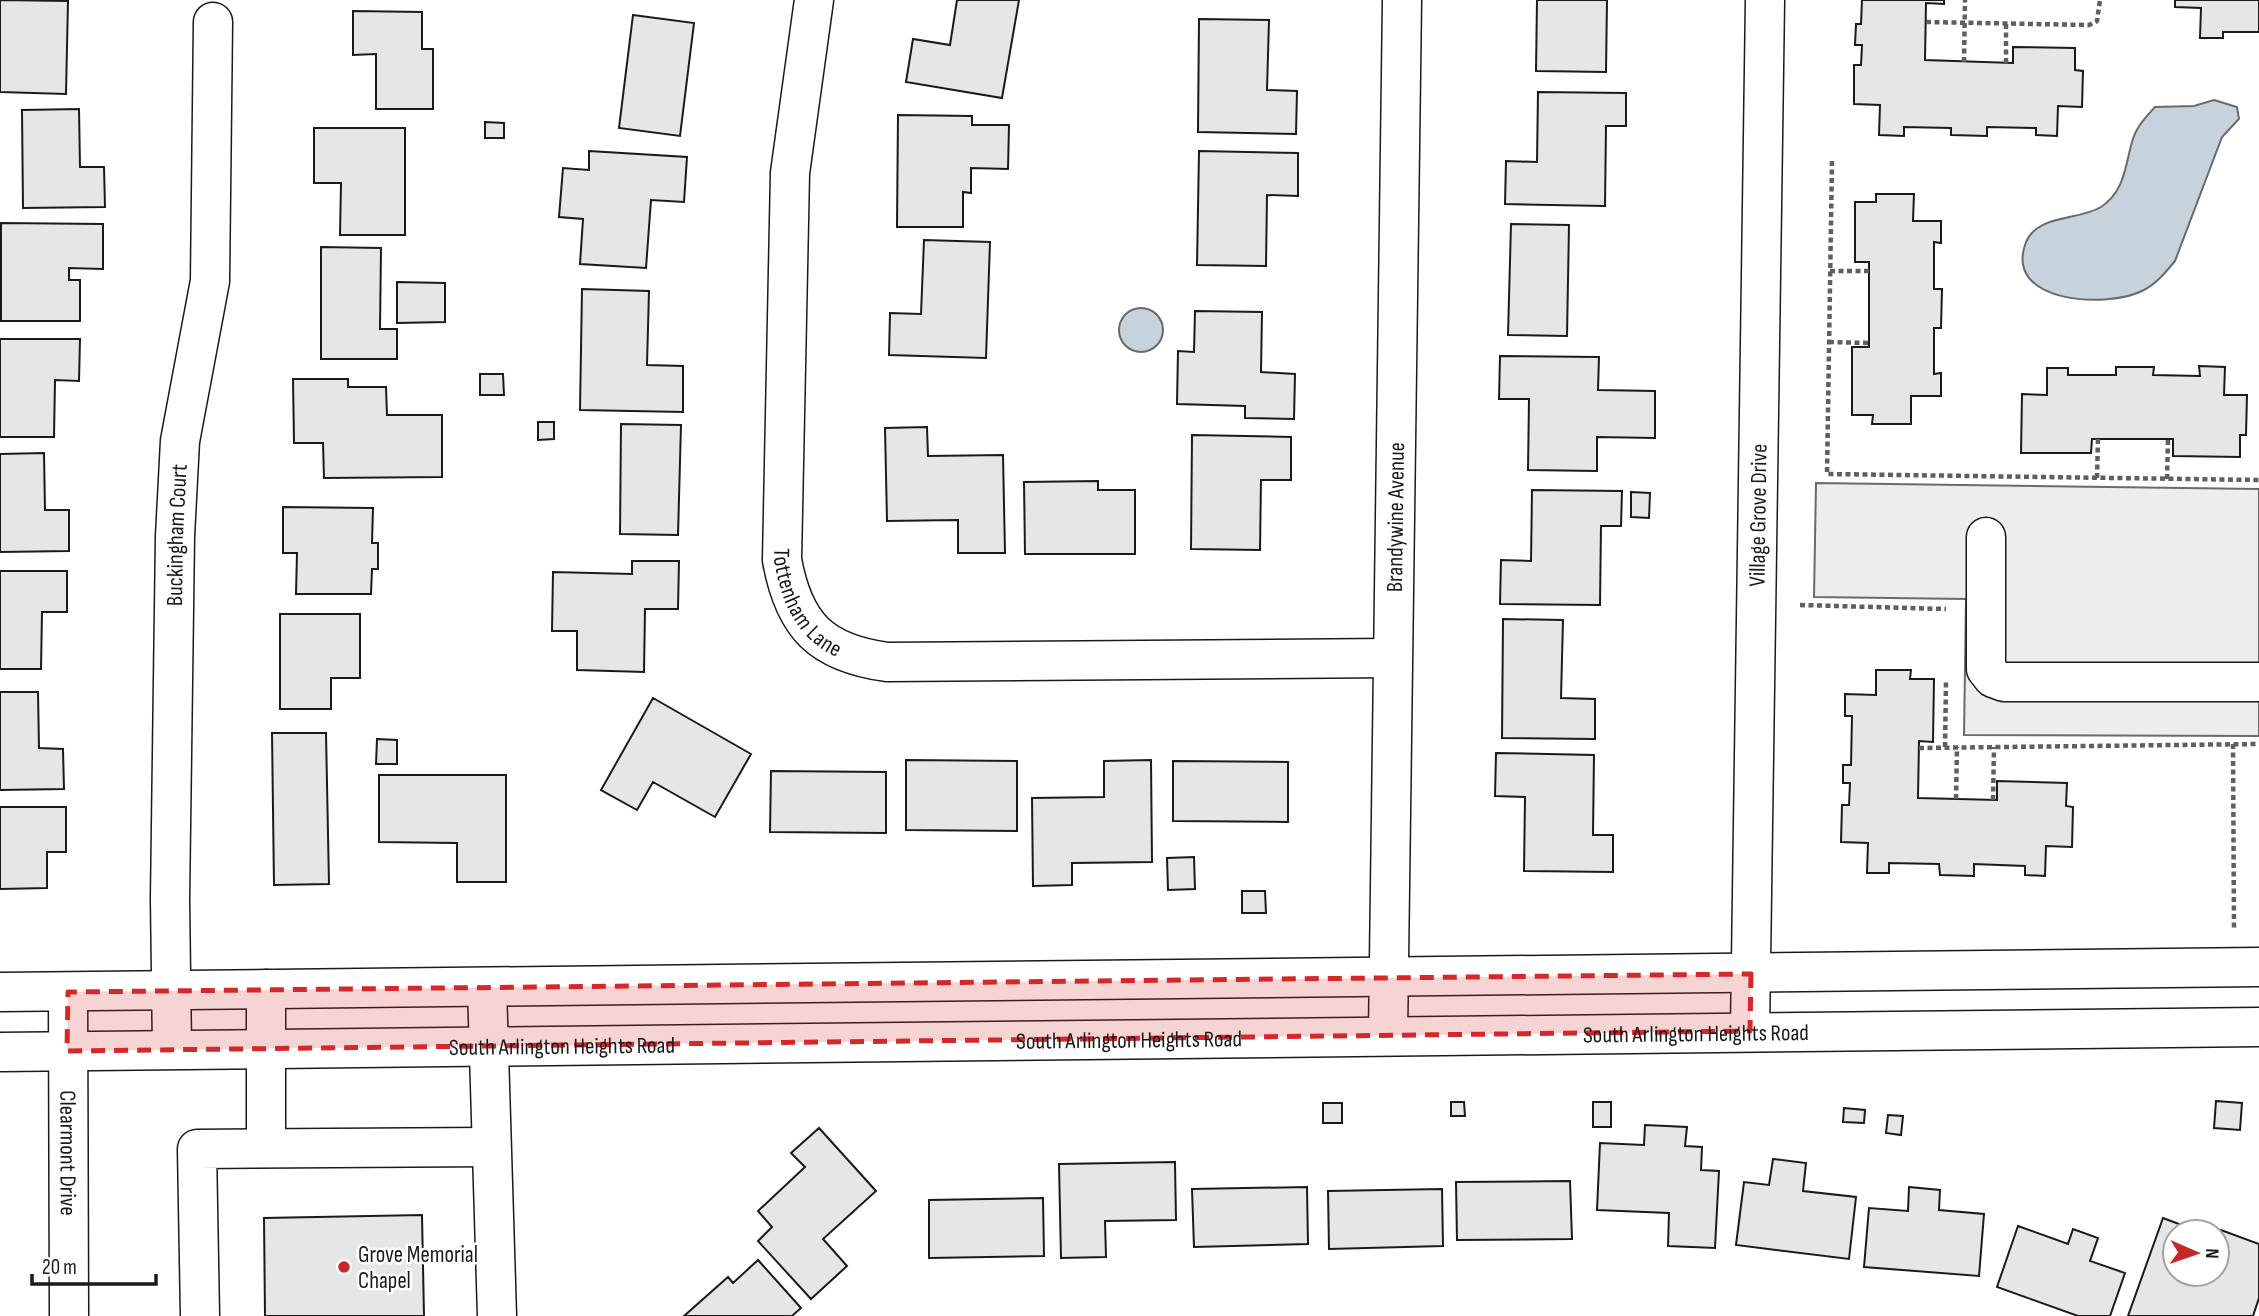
<svg xmlns="http://www.w3.org/2000/svg" width="2259" height="1316" viewBox="0 0 2259 1316" font-family="'Sofia Sans Condensed',sans-serif">
<style>
.parking{fill:#ededed;stroke:#6a6a6a;stroke-width:2}
.water{fill:#c6d2dc;stroke:#6a6a6a;stroke-width:2}
.building{fill:#e6e6e6;stroke:#1a1a1a;stroke-width:2}
.lines{fill:none;stroke-linecap:round;stroke-linejoin:round}
.minor-casing{stroke:#1a1a1a;stroke-width:41}
.major-casing{stroke:#1a1a1a;stroke-width:41}
.path{stroke:#5f5f5f;stroke-width:4.5;stroke-dasharray:5 3.5;stroke-linecap:butt}
.minor{stroke:#fff;stroke-width:38}
.major{stroke:#fff;stroke-width:38}
.marked{fill:#d62828;fill-opacity:0.2;stroke:#d62828;stroke-width:5;stroke-dasharray:14 9;stroke-linejoin:round}
.poi-dot{fill:#c62828;stroke:#fff;stroke-width:2.5}
.labels{text-anchor:middle;stroke-width:5;stroke-linejoin:round;paint-order:stroke}
.street-label{font-size:23px;fill:#1a1a1a;stroke:#fff}
.poi-label{font-size:23px;fill:#1a1a1a;stroke:#fff;text-anchor:start}
</style>
<rect width="100%" height="100%" fill="#fff"/>
<path class="parking" d="M1816,483L2259,489V736L1964,735L1966,599L1814,597Z"/>
<path class="water" d="M2214,100L2237,107L2239,119L2222,137L2175,261C2166,272 2157,283 2144,290C2109,309 2002,304 2026,242C2038,214 2078,221 2101,207C2125,191 2125,166 2132,142C2136,127 2145,118 2155,107L2194,106Z
M1119 330a22 22 0 1 1 44 0a22 22 0 1 1-44 0Z"/>
<path class="building" d="M0,0L68,1L66,94L0,92Z
M957,0H1019L1002,98L906,82L913,39L950,45Z
M1537,0H1607L1606,72L1536,71Z
M1862,0H1944V4L1926,3L1925,60L2013,63V47L2075,48V70L2083,71L2082,107L2058,106L2057,136L2036,135V128L1987,127V136L1951,135V128L1904,127V136L1879,135L1880,105L1854,104V65H1861L1862,45H1855L1856,24H1861Z
M2175,0H2259V32H2223V38H2200L2201,8L2175,7Z
M353,11L422,12V49H433V109H376V54L353,55Z
M633,15L694,23L680,136L619,128Z
M1199,19L1269,20L1267,90L1297,91L1296,134L1198,132Z
M1538,92L1626,93V126H1606L1605,206L1505,204L1506,161L1537,162Z
M79,109L80,167H104L105,207L23,208L22,110Z
M898,115L972,116V125H1009L1008,169L971,168V193L963,192V227H897Z
M485,122L504,123V138H485Z
M314,128H405V235H340L341,183H314Z
M589,151L687,157L684,202L651,200L646,268L580,264L583,219L559,217L563,168L589,170Z
M1199,151L1298,153V196L1267,195L1266,266L1197,265Z
M1876,194H1914L1913,221H1941V243L1934,242V289H1942L1941,328H1934V374L1941,373V396H1911V424H1872L1873,415H1852V347H1869V262H1855V202H1876Z
M1,223L103,224V269L69,268V280H80V321H1Z
M1511,224L1569,225L1567,336L1508,335Z
M924,240L990,242L986,358L889,355L890,313L921,314Z
M321,247L381,248L380,329H397V359H321Z
M397,282L445,283V322L397,323Z
M582,289L649,291L647,365L683,366V412L580,410Z
M1195,311L1262,312L1261,372L1295,374L1294,419L1245,418V406L1177,404L1178,351L1194,352Z
M0,339H80L79,381L55,380L54,437H0Z
M1500,356L1599,357L1598,390L1655,391V438L1597,437V471L1528,470L1529,399H1499Z
M2199,366L2225,367L2224,395H2247L2246,435H2240V457L2173,456V439H2092L2091,453H2021L2022,394L2047,395V368H2068V375H2116V367H2154L2153,375L2200,376Z
M480,374H503L504,395H480Z
M293,379H348V387H386L387,415H442V477L324,478L323,443H294Z
M538,422H554V439L538,440Z
M621,424L681,425L678,535L620,534Z
M927,427L928,456L1003,455L1005,553H958V520L887,521L885,428Z
M1192,435L1291,437V480H1261L1260,550L1191,549Z
M44,453L45,510H69V551L0,552V454Z
M1098,481V490H1135V554H1025L1024,482Z
M1532,490L1622,491L1621,526H1601L1600,605L1500,604L1501,560L1531,561Z
M1631,492L1650,493L1649,518L1631,517Z
M283,507L373,508L372,543H378V569H372L371,594H296L297,553H283Z
M632,561H679L678,609H645L644,672L577,670V631H552L553,572L632,574Z
M0,571H67V612H42L41,669H0Z
M280,614H360V678H331V709H280Z
M1503,619L1563,620L1561,698L1595,699V739L1502,738Z
M1876,670H1911L1910,679H1934L1933,742L1919,741L1918,798L1997,800V781L2067,783L2066,806L2073,807L2072,847L2046,846L2045,876L2025,875V866L1974,864V876L1940,875L1939,864L1889,863V873H1867L1868,843L1841,842L1842,805H1849L1850,783H1843V765H1851L1852,716H1845V694L1876,695Z
M0,692H38L39,748L63,749L64,789L0,790Z
M653,698L751,754L715,817L653,782L637,810L601,790Z
M272,733H326L329,884L274,885Z
M377,739L397,740V764H376Z
M1496,753L1594,755L1593,835H1613V872L1524,871L1525,797L1495,796Z
M906,760L1017,761V831L906,830Z
M1151,760L1152,862L1072,863V885L1033,886L1032,798L1104,797V761Z
M1173,761L1288,762V822L1173,821Z
M771,771L886,772V833L770,832Z
M379,775H506V882H457V843L379,842Z
M0,807H66V852H47V888L0,889Z
M1194,857L1195,889L1168,890L1167,858Z
M1242,891H1265L1266,913H1242Z
M2216,1101L2242,1103L2240,1130L2214,1128Z
M1451,1102H1464L1465,1116H1451Z
M1593,1102H1611V1127H1593Z
M1323,1103H1342V1123H1323Z
M1844,1108L1865,1110L1864,1123L1843,1122Z
M1888,1115L1903,1116L1901,1135L1886,1133Z
M1645,1125L1687,1127L1685,1146L1702,1147L1701,1170L1719,1171L1715,1248L1668,1246L1669,1213L1597,1210L1600,1143L1644,1145Z
M819,1128L876,1191L823,1239L847,1266L811,1299L758,1241L772,1227L758,1211L805,1167L791,1153Z
M1773,1159L1806,1163L1803,1191L1856,1197L1849,1259L1736,1245L1744,1182L1769,1185Z
M1175,1162L1176,1220L1105,1221L1106,1257L1061,1258L1059,1164Z
M1570,1181L1572,1239L1457,1240L1456,1182Z
M1307,1187L1308,1244L1194,1247L1192,1189Z
M1909,1187L1940,1190L1939,1210L1984,1214L1979,1276L1864,1267L1869,1208L1908,1211Z
M1442,1189L1443,1246L1329,1249L1328,1191Z
M1043,1198L1044,1256L929,1258V1200Z
M422,1215L424,1316H265L264,1218Z
M2163,1218L2200,1232H2175V1274H2217V1238L2221,1230L2259,1244V1298L2253,1316H2128Z
M2018,1226L2068,1244L2073,1229L2098,1238L2090,1261L2125,1273L2110,1316H2078L1997,1287Z
M758,1260L801,1308L792,1316H684L728,1277L733,1283Z"/>
<g class="lines">
<g class="minor-casing">
<g id="minor">
<path id="s1" d="M814,0L790,173L782,560C794,626 821,653 887,662L1391,658"/>
<path d="M1986,537V669L1993,678L2004,682H2259"/>
<path d="M487,987L497,1316"/>
<path d="M266,989V1148"/>
<path id="s2" d="M68,992L69,1316"/>
<path id="s3" d="M1750,1031L1765,0"/>
<path id="s4" d="M1388,1035L1402,0"/>
<path id="s5" d="M172,1049L170,899L175,536L180,441L210,281L213,22"/>
<path d="M200,1316L197,1149L490,1147"/>
</g>
</g>
<g class="major-casing">
<g id="major">
<path d="M0,992L2259,967"/>
<path id="s6" d="M0,1052L2259,1027"/>
</g>
</g>
<path class="path" d="M1926,22L2089,25L2097,21L2100,0
M2006,24V63
M1964,62L1965,0
M1832,161L1827,474L2259,480
M1830,271H1869
M1829,342L1869,343
M2097,478L2098,438
M2167,479L2168,439
M1800,605L1946,609
M2233,744L2234,929
M1945,747L1946,681
M1919,748L2259,744
M1956,799L1957,747
M1993,800L1994,747"/>
<use href="#minor" class="minor"/>
<use href="#major" class="major"/>
</g>
<path class="marked" d="M1751,974L1750,1031L67,1051L68,992Z"/>
<circle class="poi-dot" cx="344" cy="1267" r="7"/>
<g class="labels">
<g class="street-label">
<text dy="8" stroke="none"><textPath href="#s3" startOffset="516">Village Grove Drive</textPath></text>
<text dy="8" stroke="none"><textPath href="#s4" startOffset="518">Brandywine Avenue</textPath></text>
<text dy="8" stroke="none"><textPath href="#s5" startOffset="514">Buckingham Court</textPath></text>
<text dy="8" stroke="none"><textPath href="#s1" startOffset="612">Tottenham Lane</textPath></text>
<text dy="8" stroke="none"><textPath href="#s6" startOffset="1696">South Arlington Heights Road</textPath></text>
<text dy="8" stroke="none"><textPath href="#s6" startOffset="1129">South Arlington Heights Road</textPath></text>
<text dy="8" stroke="none"><textPath href="#s6" startOffset="562">South Arlington Heights Road</textPath></text>
<text dy="8" stroke="none"><textPath href="#s2" startOffset="161">Clearmont Drive</textPath></text>
</g>
<g class="poi-label">
<text x="358" y="1262">Grove Memorial<tspan x="358" dy="26">Chapel</tspan></text>
</g>
</g>
<g transform="translate(2196 1253) rotate(92)"><circle r="33" fill="#ffffff" stroke="#a3a3a3" stroke-width="2"/>
<path d="M0-5L12 26L0 18L-12 26Z" fill="#c62828"/>
<text y="-10" font-size="19" font-weight="bold" text-anchor="middle" fill="#1a1a1a">N</text>
</g>
<path d="M32 1274v10h124v-10" fill="none" stroke="#1a1a1a" stroke-width="3.5"/>
<text x="42" y="1274" font-size="21" fill="#1a1a1a" stroke="#ffffff" stroke-width="5" paint-order="stroke">20 m</text>
</svg>
